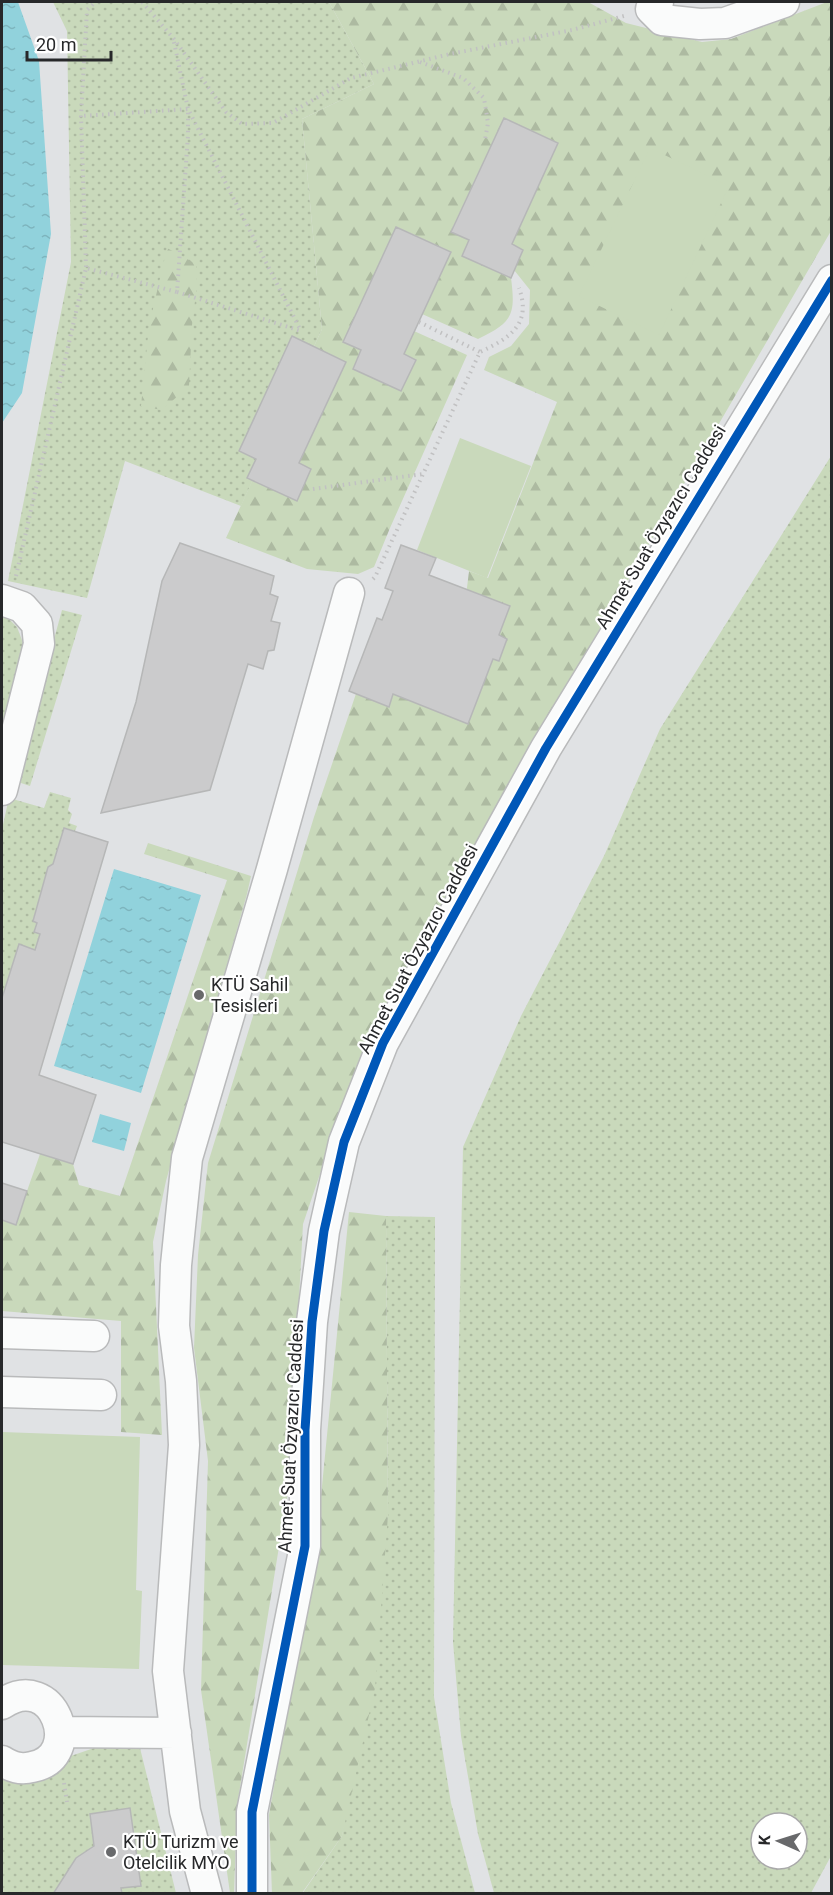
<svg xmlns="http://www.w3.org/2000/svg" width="833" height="1895" viewBox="0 0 833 1895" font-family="Roboto,sans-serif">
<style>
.grass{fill:url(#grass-dots);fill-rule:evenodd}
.forest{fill:url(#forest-firs)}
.pitch{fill:#c9d9bb}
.water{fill:url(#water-ripples)}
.building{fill:#cbcbcc;stroke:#b6b7b7;stroke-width:1.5}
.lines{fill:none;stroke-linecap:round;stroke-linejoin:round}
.minor-casing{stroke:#b9babb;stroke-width:33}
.path{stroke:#c1c1c2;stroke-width:4;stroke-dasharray:1.5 4.5;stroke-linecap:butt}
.minor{stroke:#fafbfb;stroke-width:30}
.cycleway-casing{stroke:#fff;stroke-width:13}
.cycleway{stroke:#0057b8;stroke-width:9}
.poi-dot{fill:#68696b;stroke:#fff;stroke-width:2}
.labels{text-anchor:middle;stroke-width:4.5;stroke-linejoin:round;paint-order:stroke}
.street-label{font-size:18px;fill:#27282a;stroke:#fff}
.poi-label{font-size:18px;fill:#27282a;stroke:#fff;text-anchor:start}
</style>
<defs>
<pattern id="grass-dots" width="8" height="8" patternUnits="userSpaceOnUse" patternTransform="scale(1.5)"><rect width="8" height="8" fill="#c9d9bb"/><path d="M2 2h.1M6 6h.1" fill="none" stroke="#adbaa1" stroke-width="1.8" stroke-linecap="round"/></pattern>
<pattern id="forest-firs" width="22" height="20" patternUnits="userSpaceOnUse" patternTransform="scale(1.5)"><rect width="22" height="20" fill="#c9d9bb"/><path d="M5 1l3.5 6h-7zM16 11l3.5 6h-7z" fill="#adbaa1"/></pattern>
<pattern id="water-ripples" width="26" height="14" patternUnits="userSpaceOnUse" patternTransform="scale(1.5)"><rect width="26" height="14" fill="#91d2dc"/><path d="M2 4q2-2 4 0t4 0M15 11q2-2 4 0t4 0" fill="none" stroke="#7db4bd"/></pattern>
</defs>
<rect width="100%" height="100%" fill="#e0e2e4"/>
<path class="grass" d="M53,2H329L374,84L302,119L322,329L241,506L125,461L87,598L8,581L71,262L67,31Z
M831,456V1856L811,1893H494L478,1834L461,1736L453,1642L463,1147L521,1016L604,856L660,729ZM761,1823H797V1859H761Z
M62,610L82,615L30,786L15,781Z
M2,612L17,627L25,648L2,757Z
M50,792L71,798L68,810L72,814L69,823L77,826L75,831L64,828L53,864L48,867L33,921L37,923L40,934L35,950L19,944L2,998V829L9,798L44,808Z
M386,1216L435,1217L434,1697L451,1803L475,1893L302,1894L342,1836L388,1515Z
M94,1748H140L176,1893L2,1894V1777C28,1783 42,1783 64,1766L65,1758Z"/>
<path class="forest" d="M329,2H588L626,23L702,42L731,39L827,2H831V231L606,618L437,916L354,1074L303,1224L289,1485L237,1806L234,1894L230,1893L201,1690L208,1461L194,1348L198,1255L208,1163L314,817L361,679L463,621L469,571L488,578L557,402L484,370L489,357L511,346L529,324L530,290L514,270L523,250L512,244L558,143L504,118L451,231L469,240L462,256L511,278C516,316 512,322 478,339L422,314L451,252L397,227L344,341L361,350L353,369L401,391L416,360L404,354L414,331L467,355L390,528L374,567L358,574L307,569L226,538L322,329L302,119L374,84Z
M167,248L196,264L197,285L192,325L189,386L162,410L141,406L149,326Z
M148,843L251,876L247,894L166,1181L153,1242L162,1435L121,1432V1321L2,1311V1183L27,1191L40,1154L73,1164L79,1185L120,1196L227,880L144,854Z
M349,1212L386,1216L388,1515L375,1688L342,1836L302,1893L272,1894L269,1815L316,1547Z"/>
<path class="pitch" d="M650,148L729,186L659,335L579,296Z
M460,438L531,466L487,578L417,550Z
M2,1432L140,1437L136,1590L142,1591L139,1669L2,1665Z"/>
<path class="water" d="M2,2H18L39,61L51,234L22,393L2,423Z
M114,869L201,895L141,1093L54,1066Z
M100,1114L131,1123L124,1151L92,1142Z"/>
<path class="building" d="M504,118L558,143L512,244L523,250L511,278L462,256L469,240L451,232Z
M396,227L451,252L404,354L416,360L401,391L353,369L361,350L343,342Z
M292,336L346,362L299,463L311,469L297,501L247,478L256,459L239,451Z
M180,543L274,576L270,594L278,597L271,621L280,623L274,650L268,651L263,669L248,664L210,790L101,813L136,702L162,581Z
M401,545L436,558L429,575L510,606L499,635L507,639L499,661L493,659L468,724L393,694L389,707L349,691L377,618L382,620L393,591L385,588Z
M64,828L108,842L39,1075L96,1095L73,1164L2,1142V998L19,944L35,950L40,934L34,932L37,923L33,921L48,867L53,864Z
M2,1183L27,1191L16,1225L2,1220Z
M130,1808L141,1886L121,1888L122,1894H53L76,1858L94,1846L90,1814Z"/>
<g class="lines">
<g class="minor-casing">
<path id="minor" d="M658,2L651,9L662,20L700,24L725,23L784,2
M2,600L22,607L37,624L39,644L2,790
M2,1333L94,1336
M2,1392L101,1395
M2,1704C54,1668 86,1757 32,1767C20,1770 12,1767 2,1761
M61,1732L176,1733
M207,1894L185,1811L168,1671L184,1445L181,1381L174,1326L176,1265L187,1158L272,869L349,593
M252,1894V1812L305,1546V1430L312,1322L324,1231L344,1142L383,1043L546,748L832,280"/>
</g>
<path class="path" d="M142,2L174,39L226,112L242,124L273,123L351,78L450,54L572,30L624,16
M174,42L188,109L301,331
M420,62L463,78L484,98L488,123L485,140
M86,267L81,116L87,10L95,2
M177,292L301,331
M419,322L480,352
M313,489L423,474
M16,576L86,268L177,292L188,135V109L81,116
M373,579L375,577L480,352C510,338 532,324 519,288
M64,1783L67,1802"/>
<use href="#minor" class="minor"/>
<g class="cycleway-casing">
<path id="cycleway" d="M252,1894V1812L305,1546V1430L312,1322L324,1231L344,1142L383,1043L546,748L832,280"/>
</g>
<use href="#cycleway" class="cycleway"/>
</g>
<g class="poi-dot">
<circle cx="199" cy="995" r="6"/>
<circle cx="111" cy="1852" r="6"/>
</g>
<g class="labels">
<g class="street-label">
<text transform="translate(661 527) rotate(-59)" y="6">Ahmet Suat Özyazıcı Caddesi</text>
<text transform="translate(418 949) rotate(-62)" y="6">Ahmet Suat Özyazıcı Caddesi</text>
<text transform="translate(291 1436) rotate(-87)" y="6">Ahmet Suat Özyazıcı Caddesi</text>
</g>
<g class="poi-label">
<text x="211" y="991">KTÜ Sahil<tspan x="211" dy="21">Tesisleri</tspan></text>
<text x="123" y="1848">KTÜ Turizm ve<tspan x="123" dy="21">Otelcilik MYO</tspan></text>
</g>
</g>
<rect width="833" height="1895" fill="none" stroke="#27282a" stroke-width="6"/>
<g transform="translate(779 1841) rotate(273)"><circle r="28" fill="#ffffff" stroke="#a9a9aa" stroke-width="1.5"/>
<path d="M0-4.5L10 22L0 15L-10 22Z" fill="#68696b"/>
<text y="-9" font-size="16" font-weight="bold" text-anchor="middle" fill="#27282a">K</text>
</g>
<path d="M27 51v9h84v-9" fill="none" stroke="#27282a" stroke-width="3"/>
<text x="36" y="51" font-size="18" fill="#27282a" stroke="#ffffff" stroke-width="4.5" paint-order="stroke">20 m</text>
</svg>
